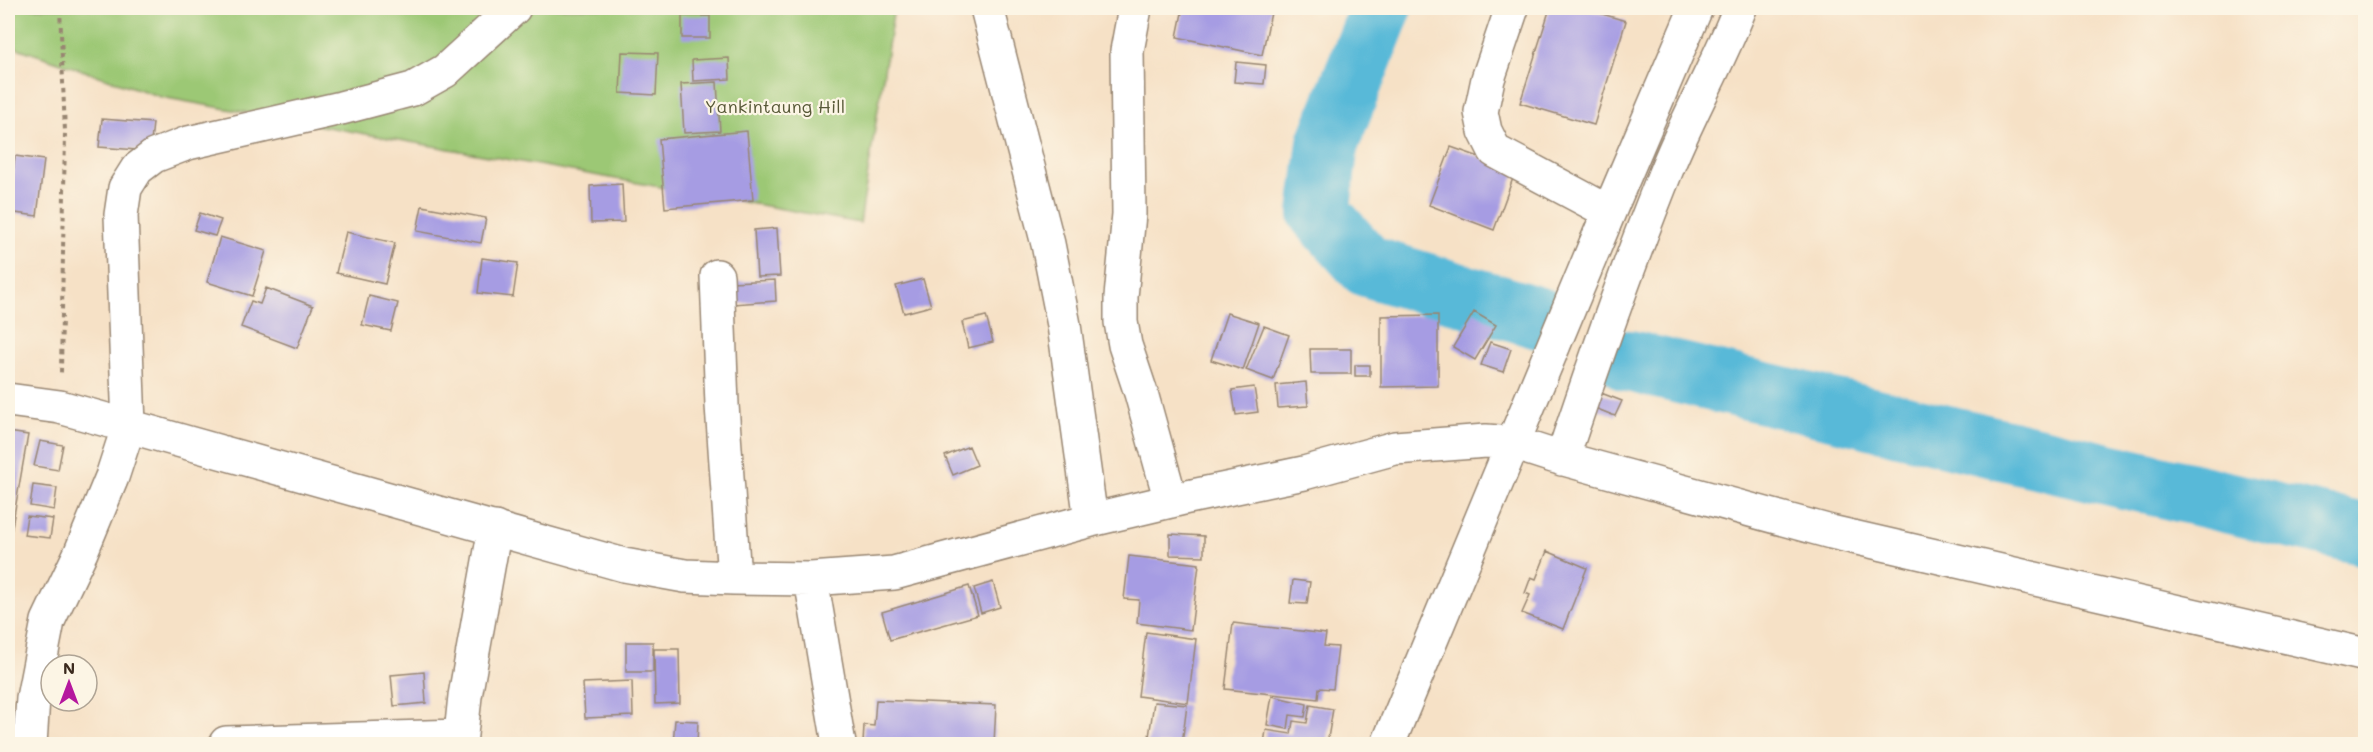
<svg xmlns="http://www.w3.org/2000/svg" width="2373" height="752" viewBox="0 0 2373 752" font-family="Mali,sans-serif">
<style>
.green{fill:#9cc875;stroke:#6c794a;stroke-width:1.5}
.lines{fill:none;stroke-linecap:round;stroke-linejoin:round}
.river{stroke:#59b9d8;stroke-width:62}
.building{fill:#a69ce3}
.minor-casing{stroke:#988672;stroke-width:36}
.path{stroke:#988672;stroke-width:4;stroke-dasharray:4.5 4.5;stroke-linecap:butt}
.minor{stroke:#fff;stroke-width:33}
.labels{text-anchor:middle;stroke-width:4.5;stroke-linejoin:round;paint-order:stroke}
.park-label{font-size:18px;fill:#585938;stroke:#fcf5e5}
</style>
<rect width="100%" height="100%" fill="#fcf5e5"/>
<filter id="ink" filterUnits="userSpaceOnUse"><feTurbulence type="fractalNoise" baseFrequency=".0167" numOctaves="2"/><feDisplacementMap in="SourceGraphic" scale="12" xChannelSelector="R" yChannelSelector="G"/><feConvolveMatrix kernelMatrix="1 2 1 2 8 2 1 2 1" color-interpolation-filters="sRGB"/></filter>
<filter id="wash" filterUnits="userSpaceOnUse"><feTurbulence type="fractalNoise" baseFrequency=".008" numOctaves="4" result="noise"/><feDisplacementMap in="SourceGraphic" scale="24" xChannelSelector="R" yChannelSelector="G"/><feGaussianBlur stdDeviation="1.35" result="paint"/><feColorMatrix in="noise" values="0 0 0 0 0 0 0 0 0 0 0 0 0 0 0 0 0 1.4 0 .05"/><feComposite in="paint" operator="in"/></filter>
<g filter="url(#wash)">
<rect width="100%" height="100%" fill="#f6e1c6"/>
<path class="green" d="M8,8H894L860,223L161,97L8,45Z"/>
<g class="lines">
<path class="river" d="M1381,8L1328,143L1319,213L1367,266L1539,318
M1629,361L2366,535"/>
</g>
<g id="blocks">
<path class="building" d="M1183,8H1272L1262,55L1177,37Z
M1550,8H1582L1626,21L1594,125L1520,103Z
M682,16H710V38H682Z
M622,52L658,53L656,95L620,93Z
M729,58L730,79L693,81L692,60Z
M1236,62L1266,65L1264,84L1234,82Z
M717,82L720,131L684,133L681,84Z
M102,119L153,123L150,151L99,147Z
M747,131L753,200L665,208L659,139Z
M1451,147L1516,170L1494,230L1429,205Z
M15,156L44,160L37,216L8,212Z
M622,184L624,222L591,223L590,186Z
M422,206L486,218L481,243L417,231Z
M200,213L221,220L215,236L194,230Z
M777,228L780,276L757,277L754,230Z
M346,232L395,243L385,284L336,273Z
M220,237L266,251L252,296L207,282Z
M482,258L518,263L513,297L478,293Z
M923,279L931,306L904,313L896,286Z
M775,280L776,301L733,304L731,282Z
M266,288L313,306L297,348L241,327L251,301L260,304Z
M369,296L398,303L391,331L362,325Z
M1474,312L1496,325L1475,360L1453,347Z
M1227,313L1259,323L1243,370L1211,360Z
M1438,315V386L1381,387V316Z
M986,316L993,342L968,348L962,322Z
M1264,326L1289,335L1273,380L1246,370Z
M1490,342L1511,349L1503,372L1481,365Z
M1310,349H1351V374H1311Z
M1355,365H1370V376H1355Z
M1306,382L1308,406L1278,408L1276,385Z
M1254,387L1258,412L1236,415L1232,390Z
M1601,393L1622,401L1615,416L1595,408Z
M8,432L28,435L9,544H8Z
M40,441L63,445L58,470L34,466Z
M969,446L977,465L953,475L945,456Z
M33,485L57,488L54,510L30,506Z
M27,516L53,519L50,538L24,535Z
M1170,534L1204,536V556L1170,555Z
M1547,551L1587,568L1563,629L1522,613L1530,595L1525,593L1531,577L1536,579Z
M1129,556L1199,564L1191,630L1137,623L1139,600L1124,599Z
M1293,580L1310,582L1307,604L1290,603Z
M993,582L1000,607L981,613L974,588Z
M969,586L978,615L890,640L882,612Z
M1233,623L1326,634L1324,646L1338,647L1333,689L1319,688L1318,699L1225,689Z
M1146,632L1196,639L1188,703L1138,696Z
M626,642H653V672H626Z
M654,649H679L680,703L655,704Z
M424,672L426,703L394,706L391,675Z
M632,681L633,716L585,718L583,683Z
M1272,696L1307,704L1305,717L1290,715L1288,729L1267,725Z
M876,700L996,705L994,744H863L864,725L874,726Z
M1154,702L1187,705L1182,744H1148Z
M1310,705L1333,709L1327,744H1264L1266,730L1291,734L1293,721L1307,723Z
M675,720L698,721L697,744H673Z
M766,740H789V744H766Z"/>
</g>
</g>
<g filter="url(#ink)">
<use href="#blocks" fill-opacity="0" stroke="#988672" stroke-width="1.5"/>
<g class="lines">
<g class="minor-casing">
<path id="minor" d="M987,8L1048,244L1064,325L1091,520
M1135,8L1127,51L1129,214L1121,297V322L1125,345L1141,393L1171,501
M1512,8L1488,79L1481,112L1485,131L1495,151L1609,212
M717,276L722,405L734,578
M8,400L60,407L624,565L685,576L734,578L811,579L894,573L1091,520L1188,497L1304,473L1395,448L1486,441L1513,443L1553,456L1831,532L2366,655
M1562,459C1595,360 1629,262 1668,166C1690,112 1719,62 1740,8
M811,579L839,744
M226,743L460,736
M30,744L33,698L48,621L81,552L112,477L129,425L121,215L125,188L137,169L154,156L188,143L341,108L413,89L445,71L514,8
M460,744L465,696L495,528
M1388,744L1609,212L1696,8"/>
</g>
<path class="path" d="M60,8L65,132L61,373"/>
<use href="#minor" class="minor"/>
</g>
</g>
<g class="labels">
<g class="park-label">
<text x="775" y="113">Yankintaung Hill</text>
</g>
</g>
<rect width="2373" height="752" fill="none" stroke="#fcf5e5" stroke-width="30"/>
<g transform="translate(69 683)"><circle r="28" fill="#fcf5e5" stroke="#afa495" stroke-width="1.5"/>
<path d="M0-4.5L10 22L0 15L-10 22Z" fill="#b5179e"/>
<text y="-9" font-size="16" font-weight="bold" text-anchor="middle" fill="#3b2a1e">N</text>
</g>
</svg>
